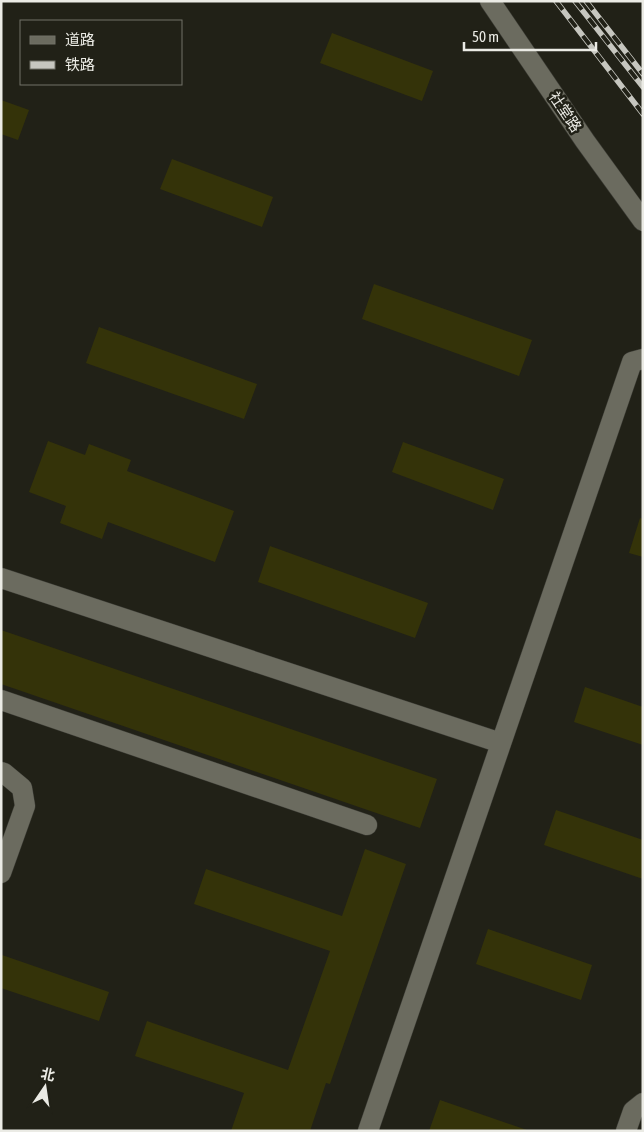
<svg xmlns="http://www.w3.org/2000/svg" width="644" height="1132" viewBox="0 0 644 1132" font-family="'Asap Condensed','Noto Sans SC',sans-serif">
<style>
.building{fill:#343309}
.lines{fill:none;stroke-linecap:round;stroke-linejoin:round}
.minor-casing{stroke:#3c3c35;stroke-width:21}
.minor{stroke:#6b6b5f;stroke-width:20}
.rail-casing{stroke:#c6c6bf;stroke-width:5.5}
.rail{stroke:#212117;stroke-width:4;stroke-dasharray:11;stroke-linecap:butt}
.labels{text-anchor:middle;stroke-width:5;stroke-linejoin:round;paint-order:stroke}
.street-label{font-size:15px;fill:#ebebe5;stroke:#212117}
</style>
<rect width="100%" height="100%" fill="#212117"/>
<path class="building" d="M332,33L433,71L422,101L320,63Z
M1,100L29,110L18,140L1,134Z
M172,159L273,197L262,227L160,189Z
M374,284L532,340L519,376L362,319Z
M99,327L257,384L244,419L86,363Z
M48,441L85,455L89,444L131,460L127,471L234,511L215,562L108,522L102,539L60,523L66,506L29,492Z
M403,442L504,479L493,510L392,472Z
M640,518L643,519V557L629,553Z
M270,546L428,603L415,638L258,582Z
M1,630L437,779L420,828L1,684Z
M585,687L643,707V745L574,722Z
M556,810L643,840V879L544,845Z
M365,849L406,864L330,1084L326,1083L310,1131H231L244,1093L135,1056L147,1021L288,1070L330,951L194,904L206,869L342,916Z
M488,929L592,965L581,1000L476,964Z
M2,955L109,992L99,1021L1,988Z
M440,1100L527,1130V1131H429Z"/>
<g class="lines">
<g class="minor-casing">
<path id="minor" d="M490,1L585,141L643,221
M1,578L501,743
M1,700L367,825
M1,772L4,773L22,788L25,806L1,873
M368,1131L632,362L643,359
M626,1131L633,1111L643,1103"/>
</g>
<use href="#minor" class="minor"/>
<g class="rail-casing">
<path id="rail" d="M556,1L643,114
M575,1L643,87
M586,1L643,74"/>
</g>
<use href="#rail" class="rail"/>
</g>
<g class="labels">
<g class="street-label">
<text transform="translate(565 112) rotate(56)" y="5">社堂路</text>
</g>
</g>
<rect width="644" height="1132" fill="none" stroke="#ebebe5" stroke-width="5"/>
<rect x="20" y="20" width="162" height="65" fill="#212117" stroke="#727269"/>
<rect x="30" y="36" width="25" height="8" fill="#6b6b5f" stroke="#727269"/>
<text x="65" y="45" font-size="15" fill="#ebebe5">道路</text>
<rect x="30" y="61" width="25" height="8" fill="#c6c6bf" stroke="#727269"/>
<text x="65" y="70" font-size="15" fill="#ebebe5">铁路</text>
<g transform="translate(45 1087) rotate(13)" stroke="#212117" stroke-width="4" paint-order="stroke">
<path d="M0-4L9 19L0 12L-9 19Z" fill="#ebebe5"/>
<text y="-8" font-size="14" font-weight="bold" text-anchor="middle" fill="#ebebe5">北</text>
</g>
<path d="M464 42v8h132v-8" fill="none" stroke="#ebebe5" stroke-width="2.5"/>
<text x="472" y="42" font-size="15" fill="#ebebe5" stroke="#212117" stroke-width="4" paint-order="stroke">50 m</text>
</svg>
